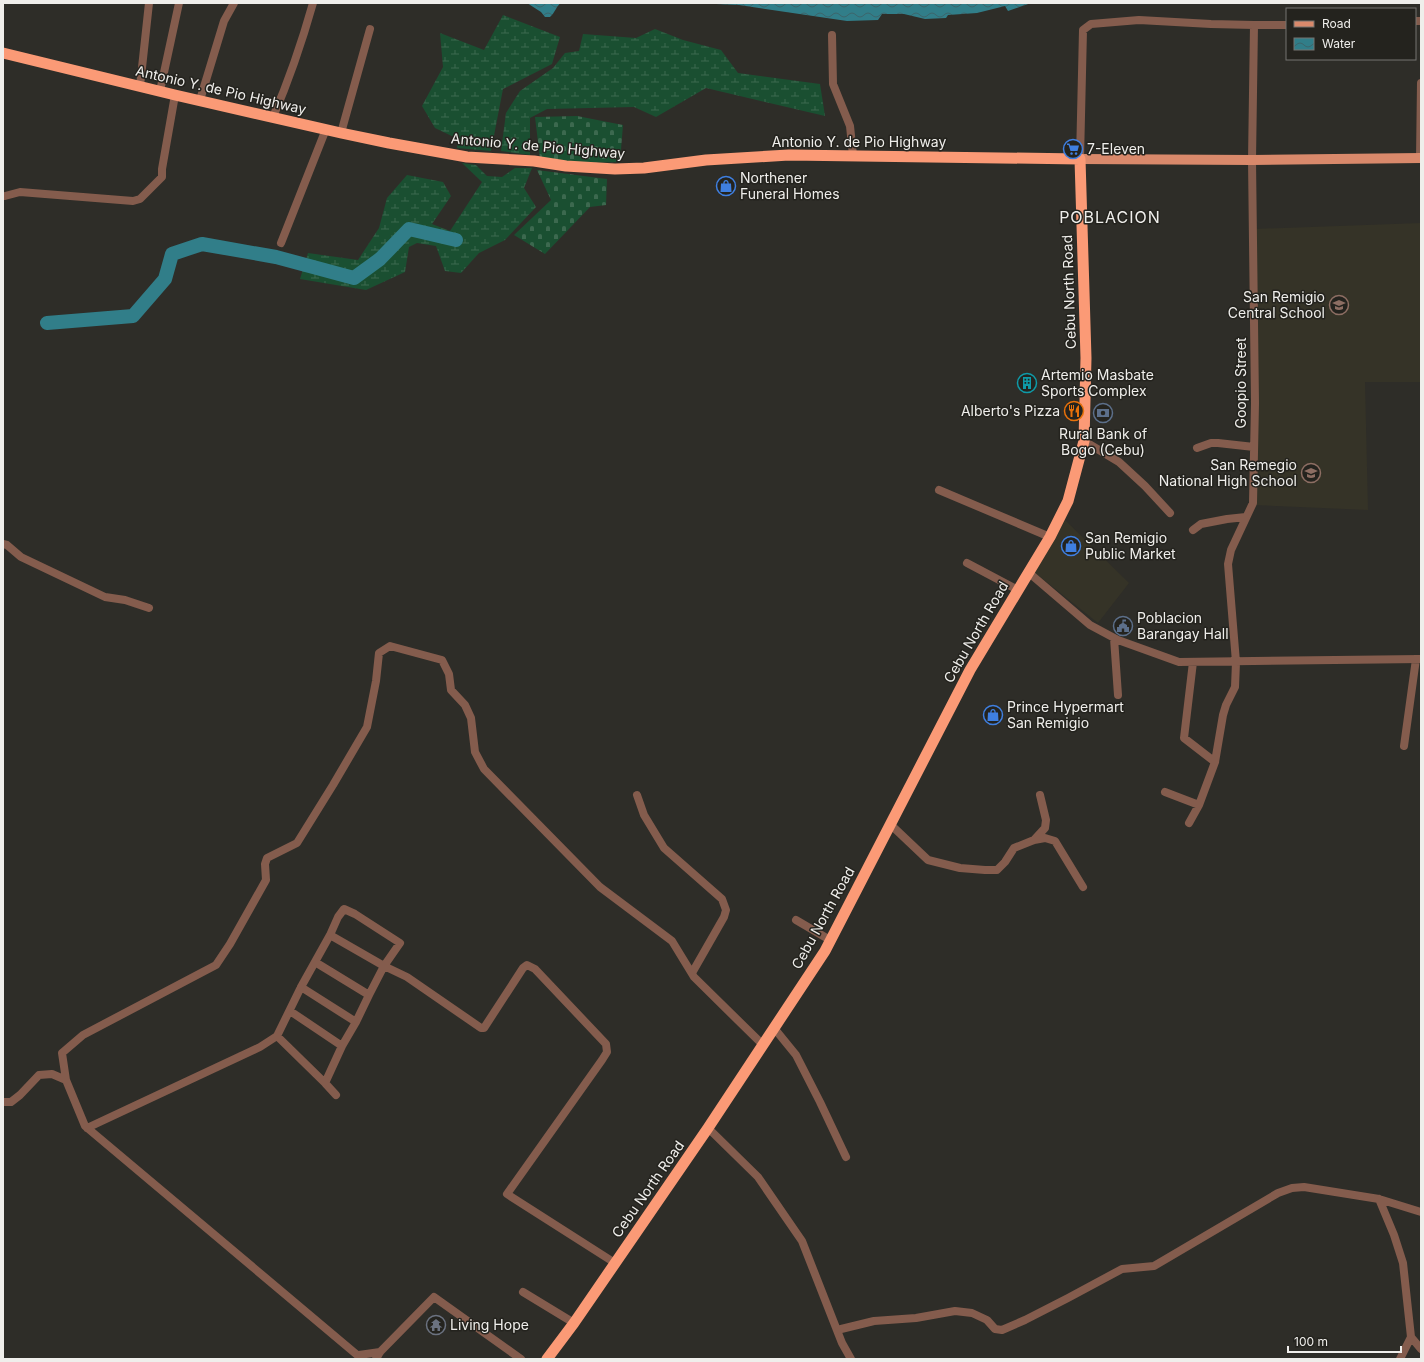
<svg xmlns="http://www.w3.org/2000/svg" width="1424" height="1362" viewBox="0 0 1424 1362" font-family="Inter,sans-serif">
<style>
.built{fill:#353327}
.wetland{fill:url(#wetland-marsh)}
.cemetery{fill:url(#cemetery-stones)}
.water{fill:url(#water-waves)}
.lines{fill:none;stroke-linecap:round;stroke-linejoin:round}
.river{stroke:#317e89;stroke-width:14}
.minor{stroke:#845c4d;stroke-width:8}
.major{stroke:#d9896b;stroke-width:10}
.highway{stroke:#fb9a76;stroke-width:11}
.labels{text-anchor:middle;stroke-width:3;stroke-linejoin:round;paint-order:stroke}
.street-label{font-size:14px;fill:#efeeeb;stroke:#24231e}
.poi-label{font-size:14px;fill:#efeeeb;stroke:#24231e;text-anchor:start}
.quarter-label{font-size:16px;letter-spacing:1px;fill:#efeeeb;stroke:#24231e}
</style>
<defs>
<pattern id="wetland-marsh" width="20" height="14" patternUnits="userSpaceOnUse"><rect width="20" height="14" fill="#1a4f31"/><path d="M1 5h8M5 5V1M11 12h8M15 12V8" fill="none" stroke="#3c694f"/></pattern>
<pattern id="cemetery-stones" width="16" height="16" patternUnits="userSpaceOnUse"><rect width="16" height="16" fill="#1a4f31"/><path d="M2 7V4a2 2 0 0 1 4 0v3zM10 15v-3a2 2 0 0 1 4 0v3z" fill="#3c694f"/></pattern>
<pattern id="water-waves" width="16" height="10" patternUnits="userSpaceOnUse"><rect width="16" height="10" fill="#317e89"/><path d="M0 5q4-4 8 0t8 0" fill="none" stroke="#3b656b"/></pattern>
</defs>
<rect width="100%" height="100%" fill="#2e2d28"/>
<path class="built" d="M1421,223V382H1365L1368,510L1254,505V229Z
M1065,520L1129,583L1098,623L1034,572Z"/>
<path class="wetland" d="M503,15L560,37L552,64L503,89L491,151L457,148L458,139L435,128L422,106L443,67L440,33L484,50Z
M655,29L683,40L721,50L738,73L820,84L825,116L706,88L656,117L634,107L547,109L530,118V155L501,151L506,113L520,91L553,68L565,53L579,51L583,34L636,38Z
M462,163L476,165L487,176L502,177L515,168H532L524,188L536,207L505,240L479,253L461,273L445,271L436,246L417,243L409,247L405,272L366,290L300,279L308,253L358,260L379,228L387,198L407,175L443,182L451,196L432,224L450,231L482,182Z"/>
<path class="cemetery" d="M577,116L623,125L620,162L581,163L540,159L535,117Z
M537,170L607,179L606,205L590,207L545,254L514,235L551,200Z"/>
<path class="water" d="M527,3H561C556,6 555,13 550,17H545L541,12Z
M693,3H1031L1008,11L1005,6L977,13L948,15L946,18L925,19L904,14H882L878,20L847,21L739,5Z"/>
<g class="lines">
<path class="river" d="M47,323L133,316L165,279L172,254L202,244L276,257L354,278L380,259L409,229L456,240"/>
<path class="minor" d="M1415,21H1421
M832,35L833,84L850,126L853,155
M140,86L149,3
M160,91L179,3
M200,100L224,21L234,3
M273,117C289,80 302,42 313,3
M341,133L370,29
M1420,158L1421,83
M1080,159L1083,30L1091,24L1139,20L1211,24L1254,25H1287
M5,196L20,192L133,201L140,199L162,177V169L175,95
M281,243L326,129
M1084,441L1119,462L1145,486L1170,513
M1197,448L1211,443H1218L1254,447
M939,490L1050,537
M1193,530L1201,524L1227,519L1246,517
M3,544L7,545L21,557L105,597L125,600L149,608
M967,563L1018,590
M1028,572L1090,625L1118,640L1179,662L1421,659
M1114,638L1118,695
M1193,662L1184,738L1215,762
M1404,746L1416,659
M1165,792L1199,805
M637,795L644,815L664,848L722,899L726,910L724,917L692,973
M1189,823L1199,805L1215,762L1223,715L1226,705L1235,687L1236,662L1228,564L1231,550L1253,503L1255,403L1252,160L1254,25
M890,824L928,860L960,868L985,870H997L1005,862L1014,848L1034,840L1045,838L1055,841L1083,887
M1034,840L1045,828L1046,820L1040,795
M796,920L830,940
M330,935L338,917L344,909L355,914L400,943L384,966L369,995L356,1022L342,1046L325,1083L336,1095
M315,962L369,995
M301,987L356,1022
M290,1011L342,1046
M774,1028L796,1055L820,1102L846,1157
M277,1036L325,1083
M66,1080L62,1053L83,1035L216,965L230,944L266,880L265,864L267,858L297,843L333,785L367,727L376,681L379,653L390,646L442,660L449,674L451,690L465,705L471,718L475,752L484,769L600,887L672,941L694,977L763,1045
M3,1102H11L20,1095L39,1075L52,1074L66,1080L85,1126L362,1359
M87,1128L260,1047L277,1036L301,987L330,935L384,966L407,977L481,1028H484L523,968L527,965L535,969L606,1044L607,1052L602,1060L507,1194L615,1263
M708,1128L758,1177L802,1241L842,1343L851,1359
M1379,1199L1394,1235L1403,1263L1411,1337L1400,1359
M523,1292L574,1323
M837,1330L874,1321L916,1318L955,1311L972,1313L987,1320L995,1329L1002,1330L1025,1320L1068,1298L1122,1269L1154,1266L1278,1193L1292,1188L1304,1187L1379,1199L1421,1212
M1411,1337L1421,1349
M359,1355L380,1352
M376,1359L380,1352L434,1297L521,1359"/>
<path class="major" d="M1080,159L1252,160L1421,158"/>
<path class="highway" d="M3,53L175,95L341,133L389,143L467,157L534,161L566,166L615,169L644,168L706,160L789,155L1080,159L1086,358L1084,441L1068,501L1050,537L970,670L825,951L708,1128L574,1323L547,1359"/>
</g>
<defs>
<g id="supermarket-ring" transform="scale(1)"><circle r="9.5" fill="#24231e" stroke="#3f7fe0" stroke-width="1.5"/><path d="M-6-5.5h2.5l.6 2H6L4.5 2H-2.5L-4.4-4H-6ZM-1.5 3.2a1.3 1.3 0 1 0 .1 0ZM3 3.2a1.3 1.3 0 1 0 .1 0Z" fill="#3f7fe0"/></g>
<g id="shop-ring" transform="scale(1)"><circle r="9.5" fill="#24231e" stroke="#3f7fe0" stroke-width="1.5"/><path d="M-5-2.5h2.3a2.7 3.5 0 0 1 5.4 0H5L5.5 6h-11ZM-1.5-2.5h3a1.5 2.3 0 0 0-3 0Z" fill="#3f7fe0"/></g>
<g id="school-ring" transform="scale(1)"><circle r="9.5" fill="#24231e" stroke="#8d6e63" stroke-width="1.5"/><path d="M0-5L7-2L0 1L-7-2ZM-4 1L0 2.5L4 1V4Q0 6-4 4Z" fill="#8d6e63"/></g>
<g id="building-ring" transform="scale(1)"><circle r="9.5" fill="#24231e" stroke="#0f9aa8" stroke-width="1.5"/><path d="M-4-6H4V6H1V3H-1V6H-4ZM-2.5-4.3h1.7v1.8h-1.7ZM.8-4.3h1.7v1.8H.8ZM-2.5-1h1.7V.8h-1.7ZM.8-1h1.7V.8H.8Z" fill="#0f9aa8"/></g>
<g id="restaurant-ring" transform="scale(1)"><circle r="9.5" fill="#24231e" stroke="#e8710a" stroke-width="1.5"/><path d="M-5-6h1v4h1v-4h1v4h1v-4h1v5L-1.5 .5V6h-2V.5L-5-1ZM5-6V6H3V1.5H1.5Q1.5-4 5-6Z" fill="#e8710a"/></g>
<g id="bank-ring" transform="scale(1)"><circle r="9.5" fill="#24231e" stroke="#5c6f8a" stroke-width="1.5"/><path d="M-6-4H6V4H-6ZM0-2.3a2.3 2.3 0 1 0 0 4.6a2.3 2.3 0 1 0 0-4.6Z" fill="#5c6f8a"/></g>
<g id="civic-ring" transform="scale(1)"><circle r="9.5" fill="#24231e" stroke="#5c6f8a" stroke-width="1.5"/><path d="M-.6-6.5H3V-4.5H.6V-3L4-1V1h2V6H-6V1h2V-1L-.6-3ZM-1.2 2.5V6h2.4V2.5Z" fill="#5c6f8a"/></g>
<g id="temple-ring" transform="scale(1)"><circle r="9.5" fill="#24231e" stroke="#6b7280" stroke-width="1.5"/><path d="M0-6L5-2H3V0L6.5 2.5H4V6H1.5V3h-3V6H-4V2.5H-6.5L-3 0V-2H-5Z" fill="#6b7280"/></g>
</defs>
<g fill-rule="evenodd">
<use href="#supermarket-ring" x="1073" y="149"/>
<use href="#shop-ring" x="726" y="186"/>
<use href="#school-ring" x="1339" y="305"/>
<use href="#building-ring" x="1027" y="383"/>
<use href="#restaurant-ring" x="1074" y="411"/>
<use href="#bank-ring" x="1103" y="413"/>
<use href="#school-ring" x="1311" y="473"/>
<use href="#shop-ring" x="1071" y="546"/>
<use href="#civic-ring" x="1123" y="626"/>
<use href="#shop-ring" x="993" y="715"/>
<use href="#temple-ring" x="436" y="1325"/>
</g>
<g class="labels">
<g class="street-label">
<text transform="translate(221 90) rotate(13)" y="5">Antonio Y. de Pio Highway</text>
<text x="859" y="147">Antonio Y. de Pio Highway</text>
<text transform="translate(538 146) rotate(5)" y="5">Antonio Y. de Pio Highway</text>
<text transform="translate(1069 292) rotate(-92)" y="5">Cebu North Road</text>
<text transform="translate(1241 383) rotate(-90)" y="5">Goopio Street</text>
<text transform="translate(976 632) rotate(-60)" y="5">Cebu North Road</text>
<text transform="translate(823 918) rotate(-61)" y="5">Cebu North Road</text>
<text transform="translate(648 1189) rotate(-55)" y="5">Cebu North Road</text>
</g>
<g class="poi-label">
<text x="1087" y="154">7-Eleven</text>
<text x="740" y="183">Northener<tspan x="740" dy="16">Funeral Homes</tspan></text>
<text x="1325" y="302" text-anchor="end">San Remigio<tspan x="1325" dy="16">Central School</tspan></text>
<text x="1041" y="380">Artemio Masbate<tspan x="1041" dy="16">Sports Complex</tspan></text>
<text x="1060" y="416" text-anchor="end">Alberto's Pizza</text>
<text x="1103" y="439" text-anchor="middle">Rural Bank of<tspan x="1103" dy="16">Bogo (Cebu)</tspan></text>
<text x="1297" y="470" text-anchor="end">San Remegio<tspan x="1297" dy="16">National High School</tspan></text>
<text x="1085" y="543">San Remigio<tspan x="1085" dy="16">Public Market</tspan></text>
<text x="1137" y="623">Poblacion<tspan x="1137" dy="16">Barangay Hall</tspan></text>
<text x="1007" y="712">Prince Hypermart<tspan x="1007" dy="16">San Remigio</tspan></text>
<text x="450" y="1330">Living Hope</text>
</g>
<g class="quarter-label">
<text x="1110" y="223">POBLACION</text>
</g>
</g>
<rect width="1424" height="1362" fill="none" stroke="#efeeeb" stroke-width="8"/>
<rect x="1286" y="8" width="130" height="52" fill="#24231e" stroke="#757470"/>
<rect x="1294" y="21" width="20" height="6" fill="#d9896b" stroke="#757470"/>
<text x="1322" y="28" font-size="12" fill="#efeeeb">Road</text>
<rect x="1294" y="38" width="20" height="12" fill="url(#water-waves)" stroke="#757470"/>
<text x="1322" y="48" font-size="12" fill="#efeeeb">Water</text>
<path d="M1288 1346v6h113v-6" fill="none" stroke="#efeeeb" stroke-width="2"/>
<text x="1294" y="1346" font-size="12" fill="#efeeeb" stroke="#24231e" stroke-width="3" paint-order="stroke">100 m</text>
</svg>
